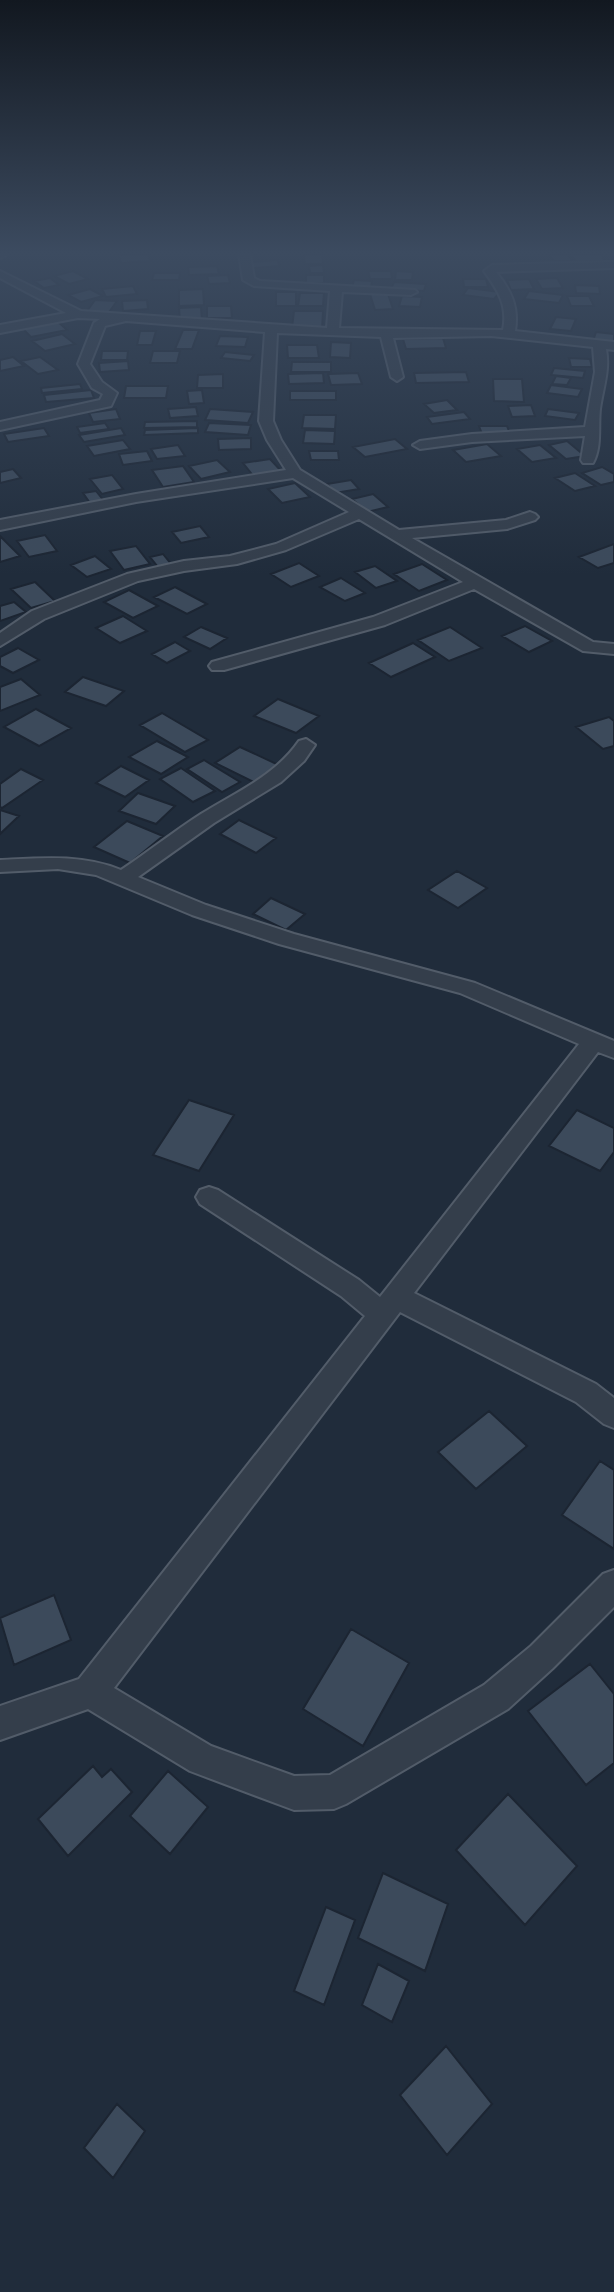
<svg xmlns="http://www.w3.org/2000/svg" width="614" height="2292" viewBox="0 0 614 2292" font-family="Overpass,sans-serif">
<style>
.building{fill:#3c4a5b;stroke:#1c2532;stroke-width:2}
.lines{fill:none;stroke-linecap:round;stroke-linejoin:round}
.minor-casing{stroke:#525c69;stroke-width:4}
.minor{fill:#343e4b;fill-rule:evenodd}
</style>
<rect width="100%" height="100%" fill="#202c3b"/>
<path class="building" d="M148,254L151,261L121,263L118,255Z
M304,254H322L323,264H305Z
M549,254H568L572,261H554Z
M571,254H601L605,261L576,262Z
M277,260L280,266L253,268L251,262Z
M323,265L324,273H310L309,266Z
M217,266L219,274L189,275L188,267Z
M73,271L88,279L69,284L54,276Z
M368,271H391L392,279H370Z
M396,271L413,272L412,280H395Z
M154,273H180L179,280H152Z
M228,275L230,283L209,284L207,276Z
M306,275H324V283H306Z
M50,278L59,285L44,288L34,281Z
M557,278L563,288L542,289L536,279Z
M463,279H486L488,287H464Z
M529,279L534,289L511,290L507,280Z
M354,280L372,281L371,288L352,287Z
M394,282L426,284L424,291L391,289Z
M575,285L599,286L600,294L576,293Z
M133,286L137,294L106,297L102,289Z
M468,288L500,292L494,299L463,295Z
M90,289L103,296L81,302L68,295Z
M203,289L204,305L179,306V290Z
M529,291L563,295L559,303L524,299Z
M276,292H296V306H276Z
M300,293H324L323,306H298Z
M370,294H388L393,309L375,310Z
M402,296L422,297L420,307L399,306Z
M567,296H589L594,306H571Z
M95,300L117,301L107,315L85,314Z
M147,300L148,309L123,311L122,301Z
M207,306H231L232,318H207Z
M201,307L202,320L180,321L179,308Z
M294,311H323L322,329L292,328Z
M556,317L576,319L571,331L550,329Z
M56,320L67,330L31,337L21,327Z
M183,330H199L192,349H175Z
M140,331H156L152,345H137Z
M596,332L614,334V343L593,341Z
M62,334L75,344L45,351L32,341Z
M220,336L248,337L245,347L216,346Z
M443,338L446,348L406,349L403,339Z
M331,342L351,343L350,358L330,357Z
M287,345H317L319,358H288Z
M102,351H128L127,360H101Z
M153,351H180L177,363H150Z
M225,352L254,355L250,361L221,358Z
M13,357L24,366L0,371V360Z
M40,357L58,370L38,374L21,361Z
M569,358L590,359L592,367H571Z
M128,361L129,370L100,372L99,363Z
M292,362H331V372H291Z
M554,368L585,371L583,378L551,375Z
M466,372L469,382L416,383L414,373Z
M323,373L324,383L289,384L288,374Z
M358,373L362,384L331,385L328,374Z
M223,374V388H197L198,375Z
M556,376L571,378L567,385L552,384Z
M493,379H522L524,402L494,401Z
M80,384L82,389L42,393L41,388Z
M551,385L582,389L578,397L547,393Z
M126,386H168L166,398H124Z
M91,390L94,398L46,402L44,395Z
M202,390L204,403L189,404L187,391Z
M290,391H336V400H290Z
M447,400L457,410L434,413L424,404Z
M531,405L535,416L512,417L508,406Z
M196,407L198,416L170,418L168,409Z
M116,409L120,419L93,422L89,413Z
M210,409L253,412L248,423L205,420Z
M548,409L579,413L575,420L545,416Z
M464,412L470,419L432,424L427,417Z
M304,415H336L335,429L302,428Z
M197,421V427L144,428L145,422Z
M105,423L109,429L80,433L77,427Z
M209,423L251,425L248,435L205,432Z
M479,426H507L510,433L482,434Z
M44,428L49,436L8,442L4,434Z
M121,428L125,435L84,442L79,435Z
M198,428V433L144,435L145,430Z
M305,430L335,431L334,444L303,443Z
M251,438V449L219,450L218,439Z
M395,439L407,449L365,457L353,447Z
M123,440L130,449L94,456L87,446Z
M567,441L585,456L566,459L549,445Z
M487,444L501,456L466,462L453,450Z
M178,445L185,456L157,459L151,449Z
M540,445L556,458L532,462L517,449Z
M147,451L152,461L123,465L119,454Z
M309,451H338L339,460H311Z
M270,459L283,473L255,478L243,463Z
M217,460L230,472L201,479L189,466Z
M183,466L194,482L163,487L152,470Z
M602,467L614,474V482L601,485L582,473Z
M13,469L21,478L0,483V472Z
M575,473L595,486L575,491L555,478Z
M112,475L123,489L102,494L90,479Z
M351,480L359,489L335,493L327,484Z
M295,483L310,497L282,503L268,489Z
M96,491L104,501L90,503L83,493Z
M373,494L388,507L367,512L352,499Z
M200,526L209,537L181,543L172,532Z
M45,535L57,551L29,557L17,541Z
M0,536L20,556L0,562Z
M614,544V563L598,568L579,557Z
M136,546L150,564L124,570L110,551Z
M163,554L171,564L158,567L150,557Z
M95,556L111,569L87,577L71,565Z
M299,563L319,576L291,587L271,574Z
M422,564L447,580L419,591L394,574Z
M375,566L397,581L376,588L355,572Z
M341,578L365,593L345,601L320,587Z
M35,582L55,601L31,608L11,589Z
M175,587L207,604L187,614L154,597Z
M129,590L158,606L133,618L104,602Z
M14,602L26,612L0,621V606Z
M123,616L147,631L120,643L96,628Z
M525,626L552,641L529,652L502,636Z
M201,627L227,638L210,649L184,637Z
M450,627L482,648L449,661L418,640Z
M175,642L190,651L167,663L152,654Z
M413,643L435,657L391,677L369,663Z
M18,648L39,660L13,673L0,666V657Z
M83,677L124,691L106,706L65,692Z
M21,679L40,695L0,711V687Z
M278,699L319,716L296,733L254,716Z
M36,709L71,728L39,746L4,727Z
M162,713L208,740L185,752L140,725Z
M609,717L614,721V746L603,749L576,727Z
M157,741L188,757L161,774L129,757Z
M240,747L283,767L258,784L215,763Z
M204,760L240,782L222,792L187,769Z
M121,766L149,780L125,797L96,783Z
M181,768L215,791L193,802L160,779Z
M21,769L43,780L2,808L0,807V784Z
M138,793L175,806L156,824L119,811Z
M0,810L19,816L0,834Z
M239,820L276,838L256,853L220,834Z
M127,821L163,836L130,863L94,847Z
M457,871L487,888L458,908L428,890Z
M271,898L305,914L286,930L253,914Z
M189,1100L234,1115L199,1171L153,1155Z
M577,1110L614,1128V1152L600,1171L549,1146Z
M489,1411L527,1446L476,1489L438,1452Z
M600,1461L614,1470V1549L562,1515Z
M54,1595L71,1640L14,1665L0,1618Z
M351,1629L409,1663L363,1746L303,1709Z
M590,1664L614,1694V1763L586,1785L528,1711Z
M93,1766L102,1777L111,1769L132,1792L68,1856L38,1819Z
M168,1771L208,1807L170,1854L130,1816Z
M508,1794L577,1866L525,1925L456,1850Z
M383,1873L448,1904L425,1971L358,1938Z
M326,1907L355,1920L324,2005L294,1991Z
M378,1964L409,1981L392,2022L362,2005Z
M446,2046L492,2104L447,2155L400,2095Z
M117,2104L145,2131L113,2178L84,2148Z"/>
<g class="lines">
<g class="minor-casing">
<path id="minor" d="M0,254H8L0,258Z
M239,254H250L254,278L260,281L415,290L417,292L411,295L342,292L339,328L503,330C508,306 498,290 484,271L492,265L614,262V268L496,272C511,290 519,307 515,331L614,342V350L606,349C610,370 603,388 600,409C598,427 602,447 593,463H583L581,460L585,436L472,442L420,449L413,445L420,441L472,434L585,427L595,372L593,347L491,336L393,338L403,377L397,381L391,377L381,337L277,333L273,421L281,440L300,470L399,530L506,520L530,512L535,514L538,517L535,520L507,529L412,538L593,642L614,644V654L583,651L474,589L385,625L224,670H212L209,666L212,662L373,617L463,582L359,519L286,550L237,564L184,571L138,581L44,619L0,646V633L32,611L127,574L184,561L230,556L276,544L349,512L293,478L136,502L0,530V520L136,494L286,470L267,440L259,421L265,332L126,321L105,326L90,364L102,382L117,393L111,406L0,430V422L100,400L103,394L92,388L78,364L94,323L100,319L78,318L0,333V325L66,313L0,278V271L81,311L327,328L330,291L254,286L243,280Z
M306,739L315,745L304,761L281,782L214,823L138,877L206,905L294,934L475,983L614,1041V1058L598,1052L414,1293L596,1384L614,1398V1428L604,1424L576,1402L400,1312L114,1688L211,1746L294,1776L330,1775L484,1685L531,1646L603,1574L614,1570V1607L553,1668L508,1709L346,1804L334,1809L294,1810L190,1771L88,1709L0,1740V1706L79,1679L365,1316L341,1296L200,1204L196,1197L200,1190L209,1187L218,1190L359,1280L380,1297L579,1044L460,993L279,944L192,915L96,875L58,869L0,872V860C41,858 82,854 121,870C148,852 173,832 201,814C236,792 275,776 299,741Z"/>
</g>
<use href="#minor" class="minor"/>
</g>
<linearGradient id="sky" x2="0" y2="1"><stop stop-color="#121820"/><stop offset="0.44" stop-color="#3c4b60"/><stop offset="1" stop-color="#3c4b60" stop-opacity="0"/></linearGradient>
<rect width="614" height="575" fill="url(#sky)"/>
</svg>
